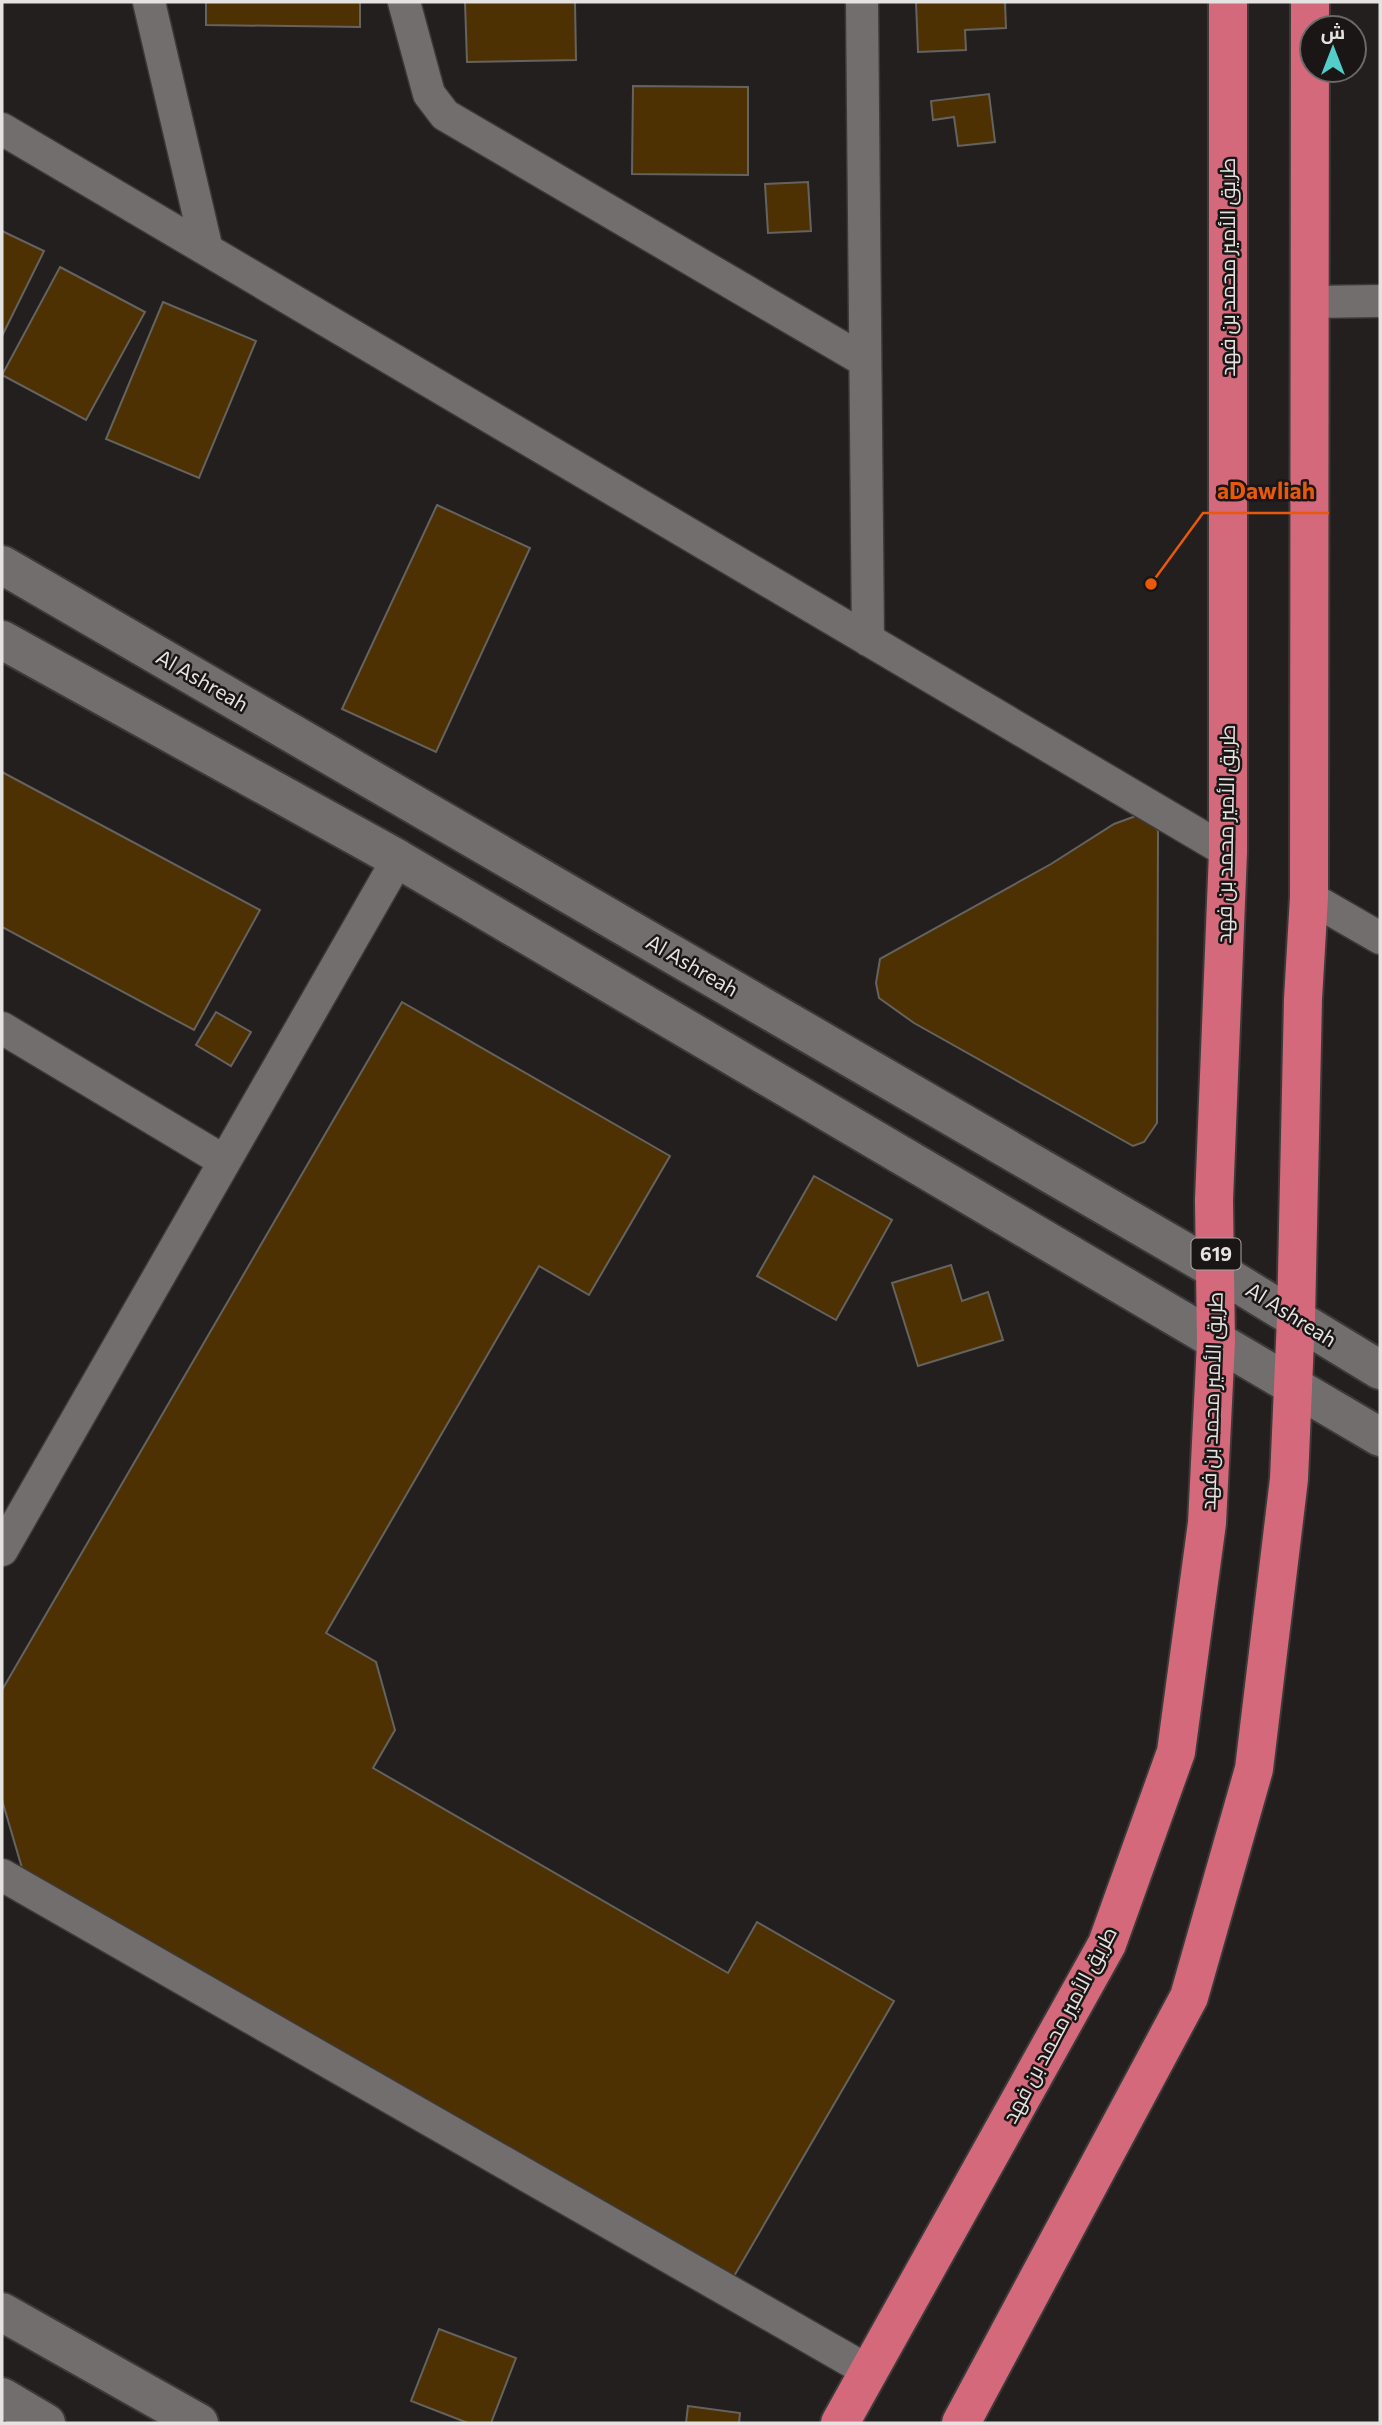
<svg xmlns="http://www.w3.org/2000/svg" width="1382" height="2425" viewBox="0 0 1382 2425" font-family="Commissioner,Cairo,sans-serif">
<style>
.building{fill:#4e3103;stroke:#656360;stroke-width:2}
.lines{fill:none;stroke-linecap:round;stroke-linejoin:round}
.street-casing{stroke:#3c3938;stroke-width:35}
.secondary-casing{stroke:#3c3938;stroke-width:42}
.highway-casing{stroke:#3c3938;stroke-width:42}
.street{stroke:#726e6d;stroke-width:32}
.secondary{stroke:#726e6d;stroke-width:38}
.highway{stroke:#d3697a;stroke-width:38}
.labels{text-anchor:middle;stroke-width:5;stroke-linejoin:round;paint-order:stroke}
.shield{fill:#191615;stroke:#a8a5a4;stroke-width:2}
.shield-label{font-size:19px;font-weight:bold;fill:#e5e2e2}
.street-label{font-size:21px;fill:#e5e2e2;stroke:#191615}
.leader{fill:none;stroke:#e8590c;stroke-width:2.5}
.callout-dot{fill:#e8590c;stroke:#191615;stroke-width:2.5}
.callout-label{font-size:23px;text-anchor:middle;font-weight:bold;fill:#e8590c;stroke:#191615;stroke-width:5;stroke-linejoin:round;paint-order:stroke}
</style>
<rect width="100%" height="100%" fill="#221f1e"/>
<path class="building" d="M206,2H360V27L206,25Z
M465,2H575L576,60L467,62Z
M916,2H1005L1006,28L965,30L966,50L918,52Z
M633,86L748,87V175L632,174Z
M989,94L995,142L958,146L954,117L933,120L931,101Z
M808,182L811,231L768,233L765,184Z
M2,231L44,251L2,336Z
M60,267L145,312L86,420L2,375Z
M163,302L256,341L199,478L106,439Z
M437,505L530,548L436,752L342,709Z
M2,772L260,910L194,1030L2,927Z
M1144,813L1158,831L1157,1123L1144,1142L1133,1146L914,1023L879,998L876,983L880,959L1051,864L1114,824Z
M402,1002L670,1156L589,1295L539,1266L326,1633L376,1662L395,1730L373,1768L728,1973L757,1922L894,2001L733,2278L22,1868L2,1800V1690Z
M216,1012L251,1032L231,1066L196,1045Z
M814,1176L892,1220L836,1320L757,1276Z
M951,1265L962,1301L988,1292L1003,1340L918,1366L892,1283Z
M439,2329L516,2358L491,2423H468L411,2401Z
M688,2406L740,2413L739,2423H686Z"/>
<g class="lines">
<g class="street-casing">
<path id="street" d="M149,2L207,250
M404,2L429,94L445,115L865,361
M862,2L868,640
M2,129L1228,852
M1310,302L1380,301
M1309,897L1380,938
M2,1028L224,1161
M2,1550L398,859
M2,1875L870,2372"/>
</g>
<g class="secondary-casing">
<path id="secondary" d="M2,565L1216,1270L1380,1370
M2,640L398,859L1380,1437
M2,2312L199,2423
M2,2397L46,2423"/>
</g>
<g class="highway-casing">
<path id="highway" d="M840,2423L1107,1944L1176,1752L1207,1523L1216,1342L1214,1200L1228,852V2
M961,2423L1189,1997L1254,1769L1289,1479L1296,1318L1303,999L1309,897L1310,2"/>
</g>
<use href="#street" class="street"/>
<use href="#secondary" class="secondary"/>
<use href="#highway" class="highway"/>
</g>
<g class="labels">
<rect class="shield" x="1191.5" y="1238.5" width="49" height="31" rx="5"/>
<g class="shield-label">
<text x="1216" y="1261">619</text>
</g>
<g class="street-label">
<text transform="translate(1228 267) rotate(-90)" y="7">طريق الأمير محمد بن فهد</text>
<text transform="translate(202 681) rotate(30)" y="7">Al Ashreah</text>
<text transform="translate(1226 834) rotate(-89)" y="7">طريق الأمير محمد بن فهد</text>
<text transform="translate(692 966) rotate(30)" y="7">Al Ashreah</text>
<text transform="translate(1291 1315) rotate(32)" y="7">Al Ashreah</text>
<text transform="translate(1212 1401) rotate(-88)" y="7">طريق الأمير محمد بن فهد</text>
<text transform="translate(1060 2025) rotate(-62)" y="7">طريق الأمير محمد بن فهد</text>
</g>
</g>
<path class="leader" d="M1151 584L1203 513H1329"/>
<circle class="callout-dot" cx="1151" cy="584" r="7"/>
<g class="callout-label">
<text x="1266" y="499">aDawliah</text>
</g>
<rect width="1382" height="2425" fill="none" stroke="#e5e2e2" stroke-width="7"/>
<g transform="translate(1333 49)"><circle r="33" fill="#191615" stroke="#6b6867" stroke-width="2"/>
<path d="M0-5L12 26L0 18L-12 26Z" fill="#53cdc9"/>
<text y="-10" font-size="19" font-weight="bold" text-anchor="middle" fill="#e5e2e2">ش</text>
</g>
</svg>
